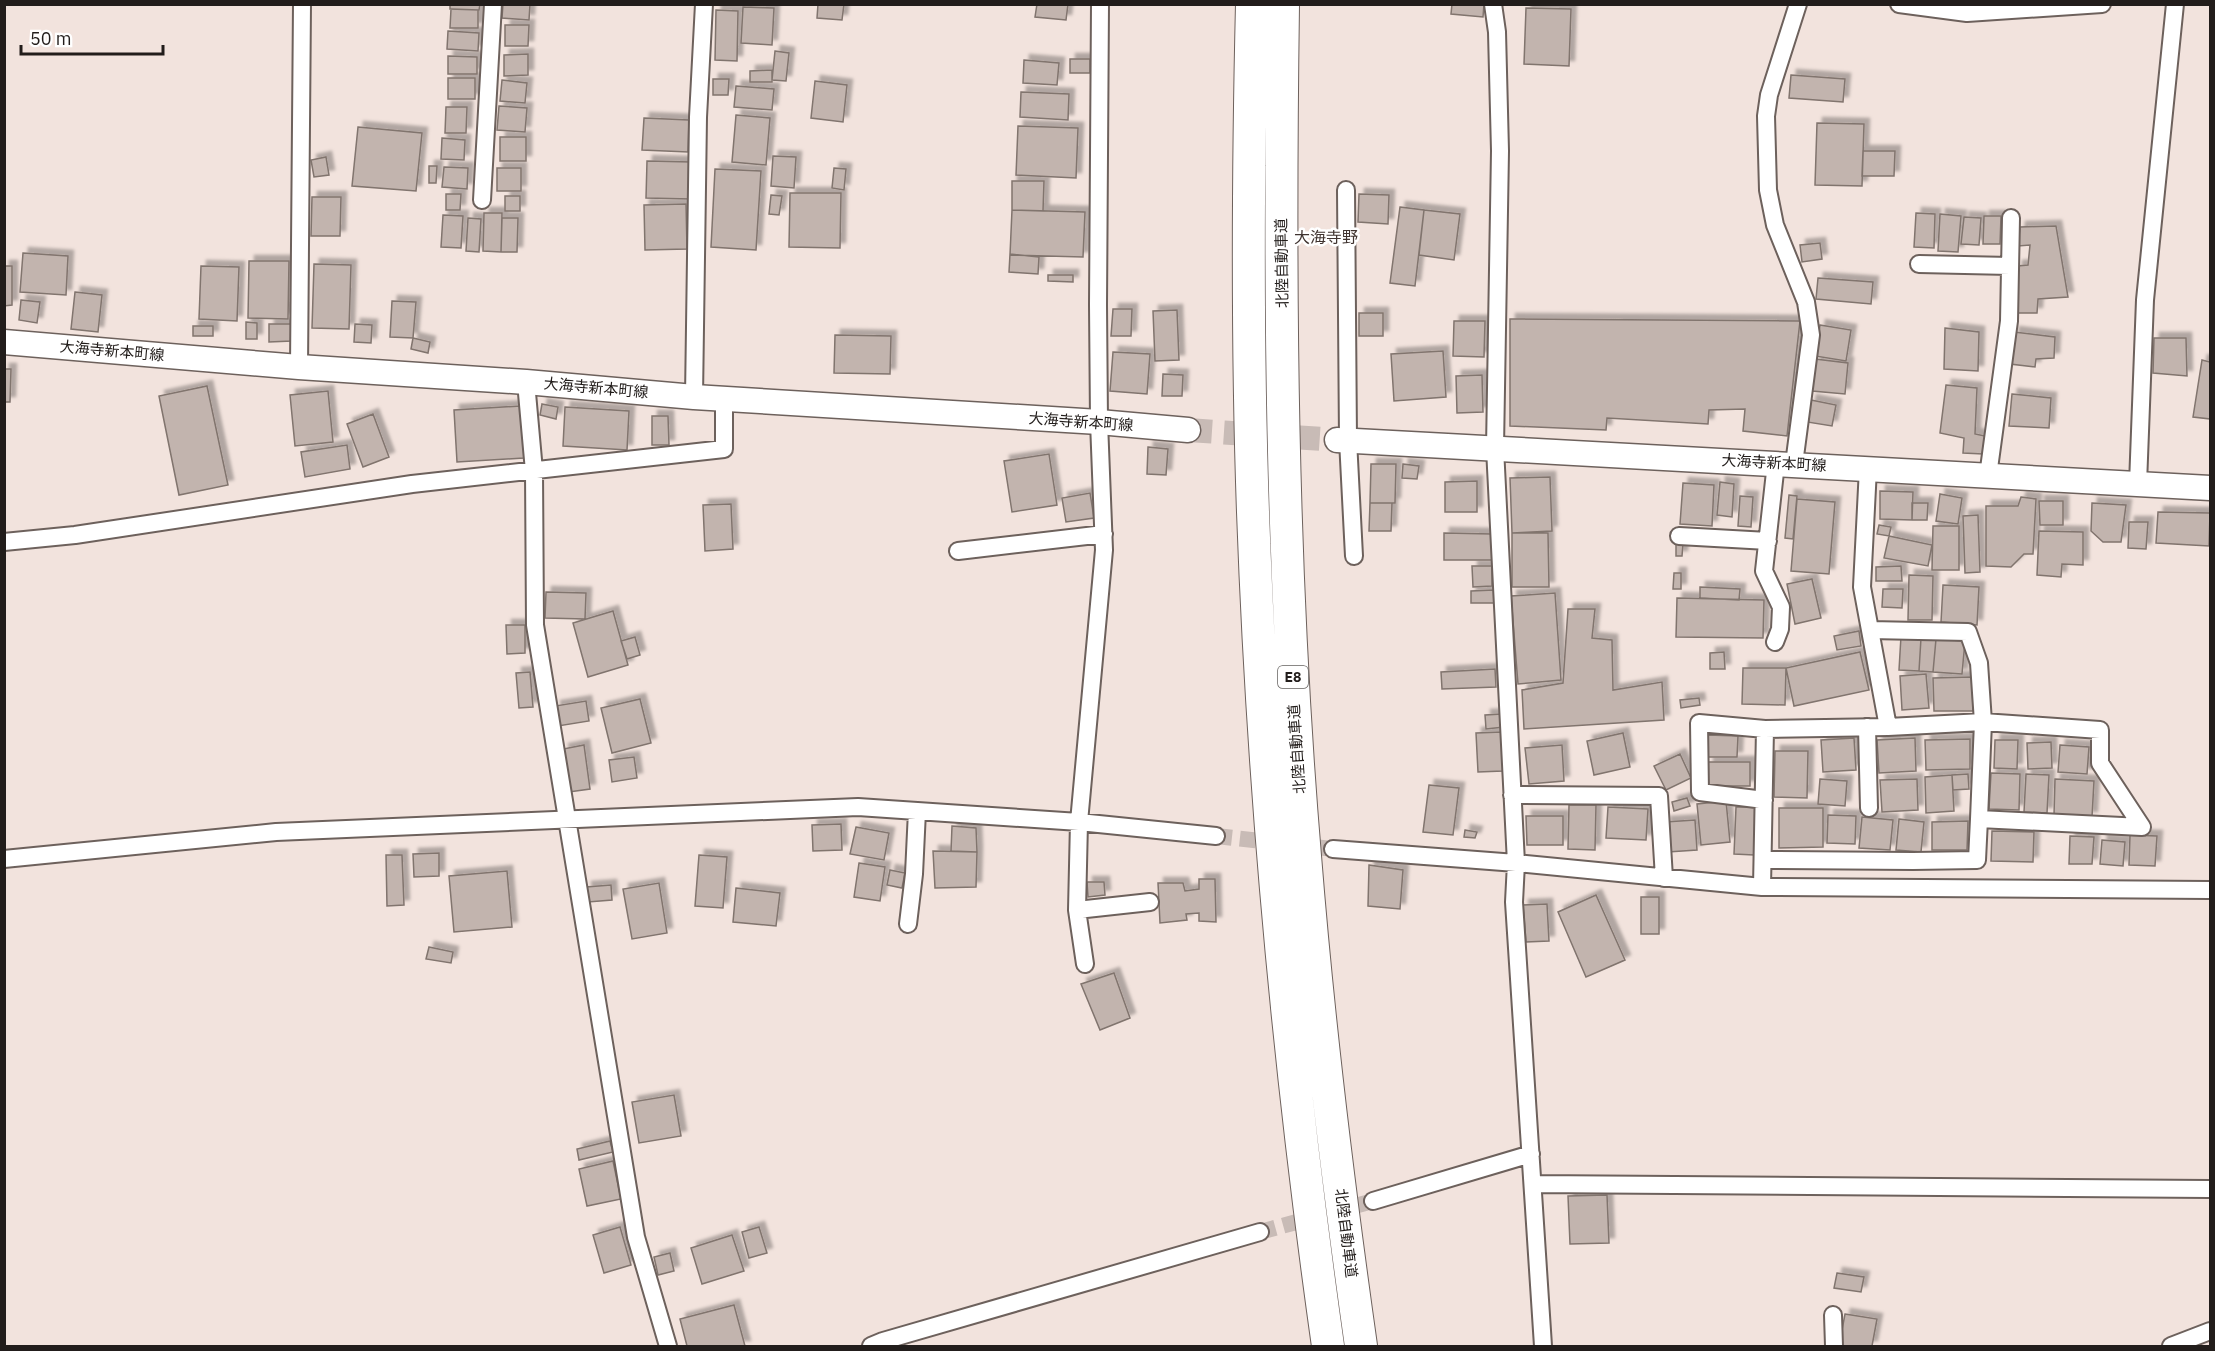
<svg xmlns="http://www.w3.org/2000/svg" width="2215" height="1351" viewBox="0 0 2215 1351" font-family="'IBM Plex Sans','Noto Sans JP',sans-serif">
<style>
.building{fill:#c2b4ae;stroke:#81746e;stroke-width:1.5;filter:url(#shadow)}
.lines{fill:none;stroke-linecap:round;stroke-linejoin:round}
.street-tunnel{stroke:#c8bbb6;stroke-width:16;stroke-dasharray:16 8;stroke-linecap:butt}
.secondary-tunnel{stroke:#c8bbb6;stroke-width:24;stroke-dasharray:24 12;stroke-linecap:butt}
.street-casing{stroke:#6d615c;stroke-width:20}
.secondary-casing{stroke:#6d615c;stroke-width:27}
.highway-casing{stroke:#6d615c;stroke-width:34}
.street{stroke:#fff;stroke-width:16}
.secondary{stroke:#fff;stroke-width:24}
.highway{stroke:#fff;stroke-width:32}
.labels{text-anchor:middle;stroke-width:5;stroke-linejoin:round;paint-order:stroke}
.shield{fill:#fff;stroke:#64615f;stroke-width:1.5}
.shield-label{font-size:14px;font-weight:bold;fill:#221d1b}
.street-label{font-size:15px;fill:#221d1b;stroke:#fff}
.neighbourhood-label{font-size:16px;fill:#3f332f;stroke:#fff}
</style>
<defs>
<filter id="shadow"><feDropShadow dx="5.5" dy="-5.5" stdDeviation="1.5" flood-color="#0004"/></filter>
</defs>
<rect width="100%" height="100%" fill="#f2e3dd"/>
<path class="building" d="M450,4H480L479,10L450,9Z
M503,4H530L529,20L502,18Z
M818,4H844L842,20L817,18Z
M1037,4H1068L1066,20L1035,17Z
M1452,4H1484L1483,17L1451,14Z
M743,7L774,8L772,45L741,43Z
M1526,8L1571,9L1569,66L1524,64Z
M451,9L478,10V28H450Z
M716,10L738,11L737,61L715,60Z
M505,25H529L528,46H505Z
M448,31L479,33L478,51L447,49Z
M775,51L789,53L786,81L772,80Z
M528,54V75L504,76V55Z
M448,56L477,57V74H448Z
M1070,59H1090V73H1070Z
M1024,60L1059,63L1057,85L1023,83Z
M772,70V82H750V71Z
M1791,75L1845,79L1843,102L1789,98Z
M448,78H475V99H448Z
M713,79H729L728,95H713Z
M502,80L527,83L525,103L500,101Z
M815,81L847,85L843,122L811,118Z
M736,86L774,89L772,110L734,107Z
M1021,92L1069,94L1068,120L1020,117Z
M499,106L527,108L525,132L497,130Z
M446,107H467L466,133H445Z
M736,115L770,118L766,165L732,162Z
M644,118L689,120L688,152L642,150Z
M1817,123L1864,124L1862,186L1815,185Z
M1018,126L1078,128L1076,178L1016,175Z
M358,127L422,133L416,191L352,186Z
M500,137H526V161H500Z
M442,138L465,140L464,160L441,159Z
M1863,151H1895L1894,176H1862Z
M773,156L796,157L794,188L771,186Z
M326,157L329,175L314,177L311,160Z
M647,161L692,162L691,199L646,198Z
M429,166H437L436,183H429Z
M444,167L468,168L467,189L442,187Z
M497,168H521V191H497Z
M834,168L846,169L844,190L832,188Z
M715,169L761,171L756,250L711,247Z
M1012,181H1044L1043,211L1012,210Z
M790,193H841L840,248L789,247Z
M446,194H461L460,210H446Z
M1359,194L1389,195L1388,224L1358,222Z
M771,195L782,196L779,215L769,214Z
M505,196H520V211H505Z
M312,197H341L340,236H311Z
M686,204L687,249L645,250L644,205Z
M1400,207L1424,210L1415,286L1390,283Z
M1012,210L1085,212L1083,257L1010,255Z
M1424,210L1460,214L1454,260L1419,255Z
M484,213H502L501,252L483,251Z
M1916,213L1935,214L1934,248L1914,247Z
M1940,214L1961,216L1958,252L1938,251Z
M443,215L463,216L461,248L441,247Z
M1984,216H2001L2000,244H1983Z
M1964,217L1981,218L1979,245L1961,244Z
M468,218L481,219L479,252L466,251Z
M502,218H518L517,252H501Z
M2056,226L2068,297L2038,299L2037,313H2016L2017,266L2028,265L2030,245L2018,246L2020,227Z
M1820,243L1822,259L1802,262L1800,245Z
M23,253L68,256L66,295L20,292Z
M1010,254L1039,257L1038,274L1009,272Z
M249,261H289L288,319L248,318Z
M314,264L351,265L349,329L312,328Z
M4,266H12V305L4,306Z
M201,266L239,267L237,321L199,319Z
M1048,275H1073V282L1048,281Z
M1818,278L1873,282L1871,304L1816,299Z
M75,292L102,295L98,332L71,329Z
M21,300L40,302L37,323L19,320Z
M392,301L416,302L413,338L390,337Z
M1113,309H1132L1131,336H1111Z
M1177,310L1179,360L1155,361L1153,311Z
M1359,313H1383V336H1359Z
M1510,319L1800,321L1787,436L1743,431L1745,409L1709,410L1708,424L1607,418L1606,430L1510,426Z
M1454,321H1485L1484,357L1453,356Z
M246,322L257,323V339H246Z
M269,324H291L292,341L269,342Z
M355,324L372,325L371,343L354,342Z
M1820,325L1851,330L1846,361L1815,356Z
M193,326H213V336H193Z
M1945,328L1979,332L1978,371L1944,369Z
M2014,332L2055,337L2054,358L2036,359L2035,367L2010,364Z
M835,335L891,336L890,374L834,373Z
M413,338L430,342L428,353L411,349Z
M2154,338H2186L2187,376L2153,373Z
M1443,351L1446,397L1394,401L1391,354Z
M1113,352L1150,354L1147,394L1110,391Z
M1815,359L1848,363L1845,394L1812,391Z
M2202,360L2210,362V428V419L2193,417Z
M4,369H11L10,402H4Z
M1163,374L1183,375L1182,396H1162Z
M1482,375L1483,412L1457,413L1456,376Z
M1946,385L1977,388L1975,434L1985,436L1983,454L1963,453L1964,438L1940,433Z
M207,386L228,485L179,495L159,396Z
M328,391L333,442L295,446L290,395Z
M2012,394L2051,398L2049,428L2009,426Z
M1811,400L1836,405L1832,426L1807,422Z
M542,404L558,407L556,419L540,415Z
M521,406L524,458L457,462L454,410Z
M565,407L629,411L627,450L563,446Z
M373,414L389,457L363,467L347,424Z
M652,416H668L669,445H652Z
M347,445L350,469L305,477L301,452Z
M1148,447L1168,449L1166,475L1147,474Z
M1049,454L1057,505L1012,512L1004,461Z
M1371,464H1396L1395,503H1370Z
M1403,464L1419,466L1417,479L1402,478Z
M1550,477L1552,531L1512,533L1510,478Z
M1477,481V512H1445V482Z
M1720,482L1734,484L1732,517L1717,515Z
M1683,483L1714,485L1712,526L1680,524Z
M1880,491L1913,492L1912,520L1880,519Z
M1090,493L1094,518L1066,522L1062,498Z
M1940,494L1962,498L1958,524L1936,521Z
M1789,495L1797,496L1793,539L1785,538Z
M1740,496L1753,497L1751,527L1738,526Z
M2021,497L2036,499L2033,554H2024L2011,567L1986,566V506H2018Z
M1797,499L1835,502L1829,574L1791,571Z
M2039,501H2063V525H2040Z
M1370,503H1392L1391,531H1369Z
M1912,503H1928L1927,520H1912Z
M2092,503L2126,505L2121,542H2103L2091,531Z
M731,504L733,549L705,551L703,505Z
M2158,512L2210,513L2209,546L2156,543Z
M1978,515L1980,572L1965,573L1963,516Z
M2129,522H2148L2146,549L2128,548Z
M1879,525L1891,527L1889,536L1877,534Z
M1933,526H1959V570H1932Z
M2039,531L2083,532V565L2062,564L2061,577L2037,575Z
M1444,533L1492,534V560H1444Z
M1512,533H1548L1549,587H1512Z
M1889,536L1932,545L1928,566L1884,558Z
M1676,544H1683L1682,556H1676Z
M1472,566H1492V586L1473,587Z
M1901,566L1902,581H1876V567Z
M1674,573H1681V589H1673Z
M1909,575L1933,576L1932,620H1908Z
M1812,579L1821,618L1795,624L1787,584Z
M1943,585L1979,587L1977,625L1941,622Z
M1700,587L1740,589L1739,600L1700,598Z
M1883,589H1903L1902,608L1882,607Z
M1494,590V603H1471V591Z
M546,592L586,593L585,619L545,618Z
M1555,593L1561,680L1518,684L1511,596Z
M1677,598L1764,600L1763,638L1676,637Z
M1568,609H1595L1592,638L1612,640L1613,690L1662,682L1664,720L1524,729L1522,690L1563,683Z
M613,611L628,665L588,677L573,623Z
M506,625H525V653L507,654Z
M1859,631L1861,646L1837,650L1834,636Z
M1901,636L1921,638L1919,671L1899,670Z
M635,637L640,655L627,659L621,641Z
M1921,638L1936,639L1933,672L1919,671Z
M1936,639L1965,641L1962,674L1933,672Z
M1724,652L1725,669H1710V653Z
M1860,652L1869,690L1794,706L1786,668Z
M1743,668H1786L1785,705L1742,704Z
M1495,669L1496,687L1442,689L1441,672Z
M530,672L533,707L519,708L516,673Z
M1926,674L1929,708L1902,710L1900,676Z
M1972,677L1973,711H1934L1933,678Z
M1699,698L1700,705L1681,708L1680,700Z
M640,699L651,743L612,753L601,708Z
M586,701L589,721L558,726L555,706Z
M1502,714L1504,727L1486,729L1485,715Z
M1502,732L1503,771L1478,772L1476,733Z
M1623,733L1630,767L1594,775L1587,741Z
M1708,735L1738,736L1737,757H1708Z
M1854,738L1856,770L1823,772L1821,740Z
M1915,738L1916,771L1879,773L1877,740Z
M1970,739V769L1926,770L1925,740Z
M1995,740H2018L2017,769L1994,768Z
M2051,742L2052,768L2028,769L2027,743Z
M584,745L590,789L569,792L563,749Z
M1562,745L1564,781L1529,784L1525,748Z
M2060,745L2089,747L2087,774L2058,772Z
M1775,751H1808L1807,798L1774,797Z
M1680,754L1691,778L1666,790L1654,766Z
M634,757L637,778L612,782L609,760Z
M1708,762H1750V786H1708Z
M1991,773L2020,774L2019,810L1989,809Z
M1968,774L1969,789L1953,790L1952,775Z
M2026,774L2049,775L2047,813L2024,812Z
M1952,775L1954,811L1926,813L1925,777Z
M1820,779L1847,781L1845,806L1818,804Z
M1917,779L1918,810L1882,812L1880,780Z
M2055,779L2094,781L2092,817L2054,815Z
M1429,785L1459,788L1453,835L1423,832Z
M1687,798L1690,806L1674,811L1672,802Z
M1726,801L1730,842L1701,845L1697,804Z
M1569,805H1596L1595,850L1568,849Z
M1608,807L1648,809L1646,840L1606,838Z
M1736,807H1756L1754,855L1734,854Z
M1779,808H1823V847L1779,848Z
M1828,815L1856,816L1855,844L1827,843Z
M1526,816H1563V845H1527Z
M1862,817L1893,820L1890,850L1859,848Z
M1899,819L1924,822L1921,852L1896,850Z
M1695,820L1697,850L1668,852L1665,822Z
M1968,821L1967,850H1932V822Z
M841,824L842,850L813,851L812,825Z
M952,826L976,828L977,852L951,851Z
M856,827L889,833L884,860L850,854Z
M1465,830L1477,832L1475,838L1464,837Z
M1992,831L2034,832L2033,862L1991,861Z
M2130,835L2157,836L2155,866L2129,865Z
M2070,836L2094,837L2092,864H2069Z
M2102,840L2125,842L2123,866L2100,864Z
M933,851L977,852L976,887L935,888Z
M439,853V876L414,877L413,854Z
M386,855H402L404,905L387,906Z
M699,855L727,857L723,908L695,906Z
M859,863L885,867L880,901L854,897Z
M1369,865L1403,870L1400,909L1368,906Z
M890,870L905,873L902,888L887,885Z
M507,871L512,927L454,932L449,876Z
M1199,879H1215L1216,922L1199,921V913L1186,914L1187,920L1160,923L1158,883H1183L1185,891L1199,889Z
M1087,882H1104L1105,895L1088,897Z
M659,883L667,933L632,939L623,889Z
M611,885L612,900L588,902L586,887Z
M736,888L780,893L776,926L733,922Z
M1596,895L1625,960L1586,977L1558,912Z
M1641,897H1659V934H1641Z
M1547,904L1549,941L1526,942L1523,905Z
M429,947L453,952L451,963L426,959Z
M1114,973L1130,1018L1100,1030L1081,984Z
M674,1095L681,1136L639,1143L632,1102Z
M610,1141L613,1152L579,1160L577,1149Z
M613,1161L621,1199L587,1206L579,1169Z
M1607,1195L1609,1243L1570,1244L1568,1196Z
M620,1227L631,1265L604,1273L593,1235Z
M759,1227L767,1253L749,1258L742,1232Z
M732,1235L744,1271L702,1284L691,1248Z
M670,1253L674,1271L658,1275L654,1257Z
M1837,1273L1864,1277L1861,1292L1834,1288Z
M734,1305L745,1346H687L680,1319Z
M1845,1314L1877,1319L1872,1346H1839Z"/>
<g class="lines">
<path class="street-tunnel" d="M1216,836L1333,849
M1260,1232L1373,1201"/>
<path class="secondary-tunnel" d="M1188,430L1337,440"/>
<g class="street-casing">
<path id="street" d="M1493,4L1497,32L1500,151L1495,448L1516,863L1514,902L1543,1346
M1899,4L1967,13L2102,4
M1346,190L1348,440L1354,556
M482,200L493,4
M1919,264L2010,266
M299,367L302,4
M526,382L534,471L535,625L636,1237L668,1346
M694,397L698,117L704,4
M1794,464L1811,335L1806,302L1775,225L1768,190L1766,116L1769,95L1798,4
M1988,476L2009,321L2011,218
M2138,484L2145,300L2175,4
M1679,536L1768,541
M4,542L75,535L412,484L724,449V398
M958,551L1104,534
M1870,630L1968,632L1979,663L1983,722L1979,819
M1775,642L1780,629L1781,607L1764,571L1776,463
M1867,727L1869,808
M1512,795L1659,796L1664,878
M1764,800L1700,792L1699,723L1765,729
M1333,849L1516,863L1762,887L2210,890
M4,859L276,832L858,807L1079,822L1216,836
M1763,860L1913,861L1977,860L1979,819L2142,827L2100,763V730L1983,722L1888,727
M1762,887L1765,729L1888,727L1862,587L1868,468
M1077,910L1150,902
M908,924L914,874L917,811
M1085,964L1077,910L1079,822L1104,550L1099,422L1098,305L1100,4
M1533,1184L2210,1189
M1373,1201L1531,1154
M1833,1315L1834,1346
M871,1346L883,1341L1260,1232
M2171,1346L2210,1331"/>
</g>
<g class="secondary-casing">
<path id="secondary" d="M4,342L299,367L526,382L694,397L1099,422L1188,430
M1337,440L2210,488"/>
</g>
<g class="highway-casing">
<path id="highway" d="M1252,4C1248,173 1247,343 1253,512C1263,791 1289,1070 1328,1346
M1283,4C1279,288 1281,573 1305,856C1318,1020 1338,1184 1361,1346"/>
</g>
<use href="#street" class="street"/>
<use href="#secondary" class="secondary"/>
<use href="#highway" class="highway"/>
</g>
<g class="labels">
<rect class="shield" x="1278" y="666" width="30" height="22" rx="4.5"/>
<g class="shield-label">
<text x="1293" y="682">E8</text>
</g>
<g class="street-label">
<text transform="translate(1282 263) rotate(-91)" y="5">北陸自動車道</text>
<text transform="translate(112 351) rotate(5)" y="5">大海寺新本町線</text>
<text transform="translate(596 388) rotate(5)" y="5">大海寺新本町線</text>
<text transform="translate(1081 422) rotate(4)" y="5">大海寺新本町線</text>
<text transform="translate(1774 463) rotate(3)" y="5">大海寺新本町線</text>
<text transform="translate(1297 749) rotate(-94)" y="5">北陸自動車道</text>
<text transform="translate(1346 1233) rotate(83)" y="5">北陸自動車道</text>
</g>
<g class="neighbourhood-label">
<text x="1326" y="243">大海寺野</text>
</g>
</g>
<rect width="2215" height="1351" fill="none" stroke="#221d1b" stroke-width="12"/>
<path d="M21 45v9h142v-9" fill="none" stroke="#221d1b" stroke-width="3"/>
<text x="30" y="45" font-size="18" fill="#221d1b" stroke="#ffffff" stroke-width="4.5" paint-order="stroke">50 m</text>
</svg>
